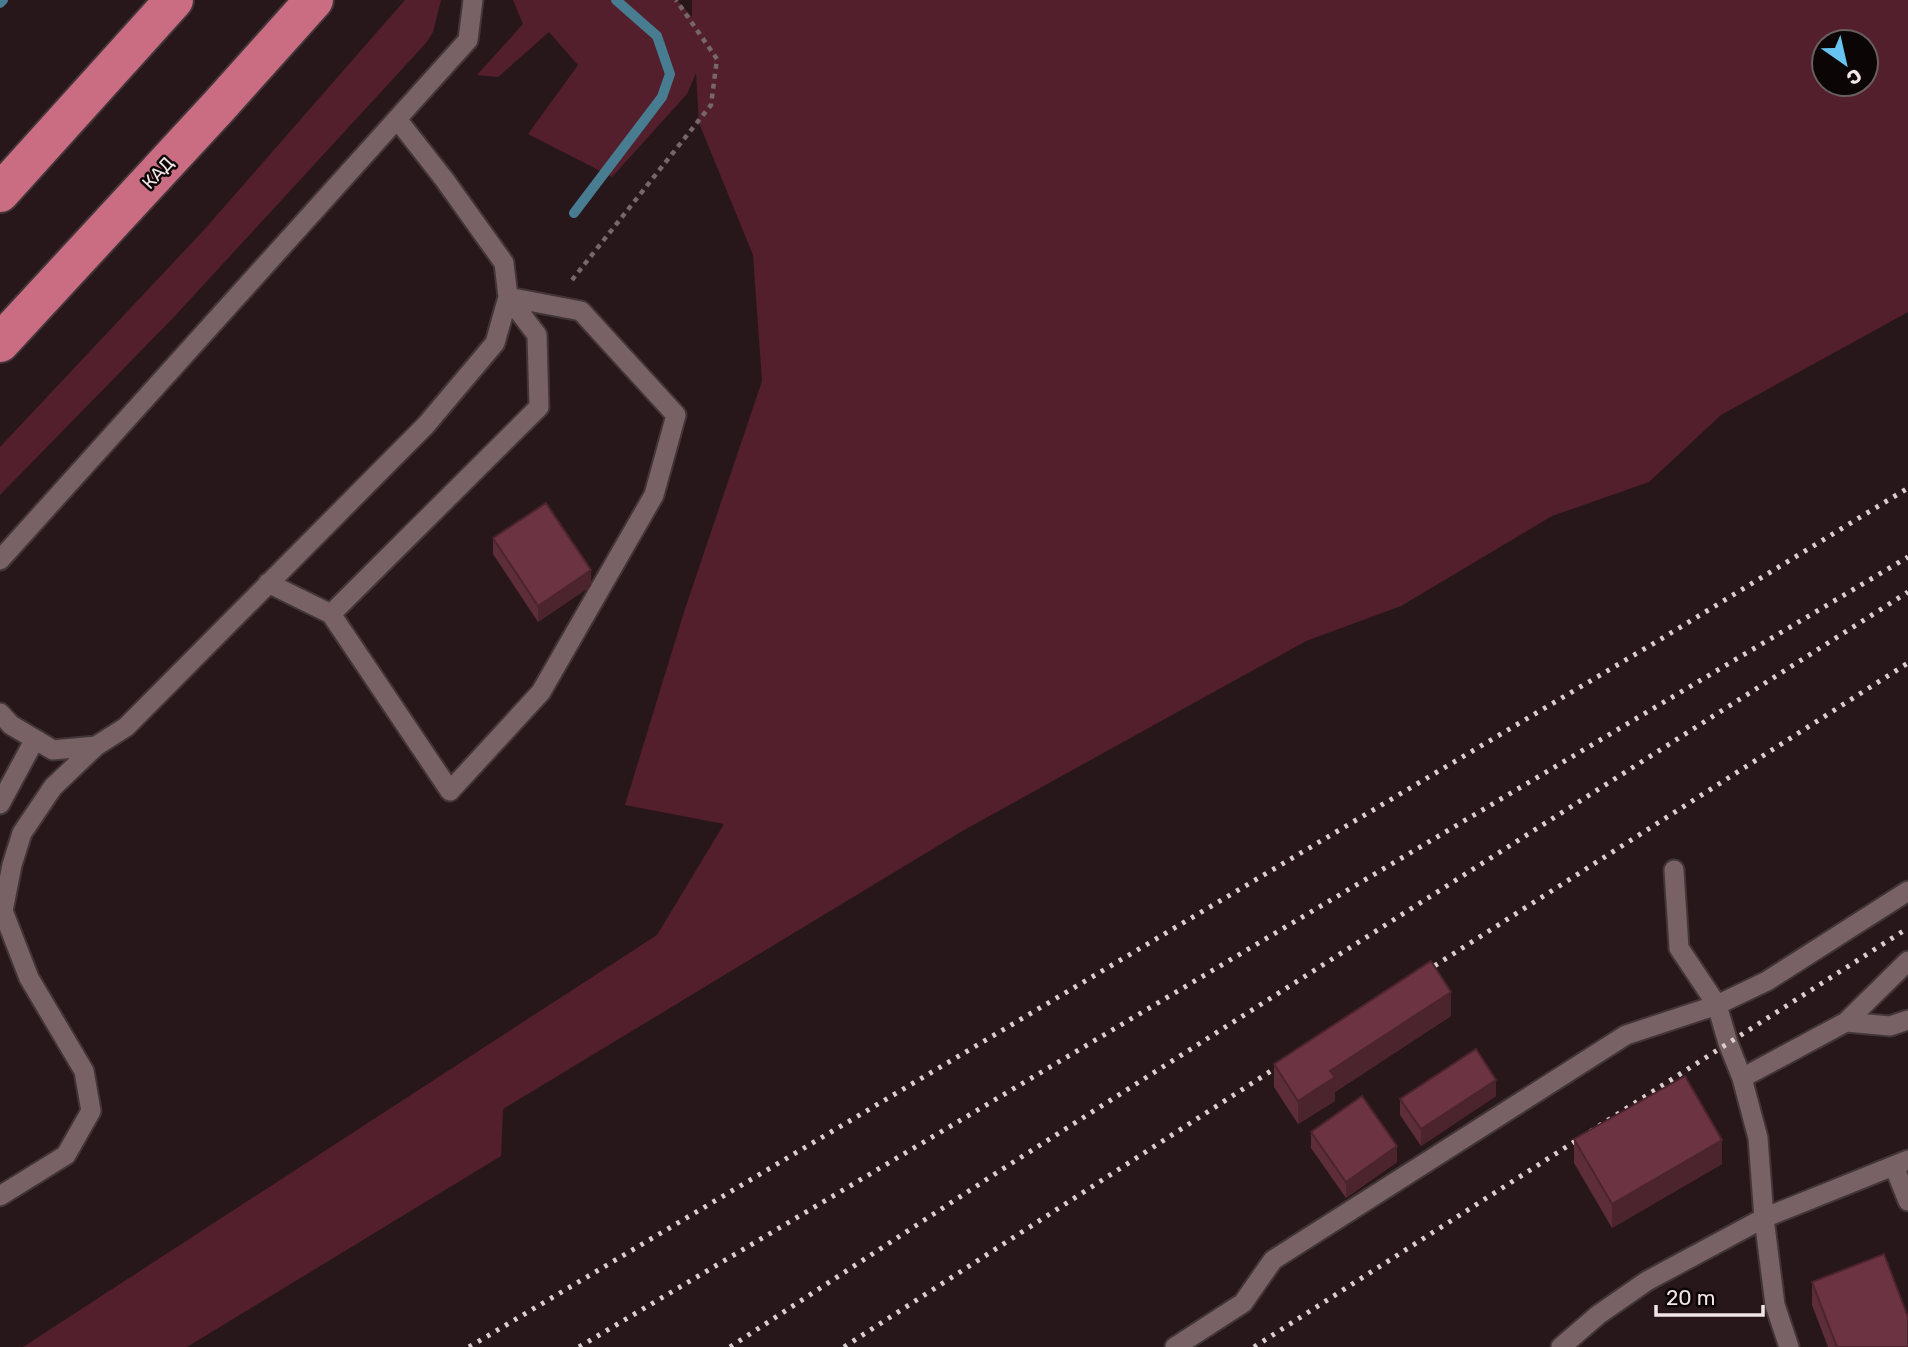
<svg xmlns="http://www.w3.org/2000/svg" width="1908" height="1347" viewBox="0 0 1908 1347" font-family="Rubik,sans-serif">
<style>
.green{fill:#531f2d;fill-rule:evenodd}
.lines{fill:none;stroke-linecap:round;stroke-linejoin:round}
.stream{stroke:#487c90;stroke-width:10}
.lane-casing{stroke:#423538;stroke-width:23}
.highway-casing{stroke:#423538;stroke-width:42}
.path{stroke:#76676a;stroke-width:4.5;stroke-dasharray:5 5;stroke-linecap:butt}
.lane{stroke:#786266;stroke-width:19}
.highway{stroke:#ca6d83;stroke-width:38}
.rail{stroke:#d9cdcf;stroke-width:5;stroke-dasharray:3.5 7;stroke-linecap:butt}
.wall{fill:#5d2d39}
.shaded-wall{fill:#4c242e}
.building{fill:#6c3442;stroke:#4c242e;stroke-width:2}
.labels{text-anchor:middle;stroke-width:5;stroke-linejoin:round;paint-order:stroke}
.street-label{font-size:18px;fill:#f1e5e7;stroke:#0c0506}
</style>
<rect width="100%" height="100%" fill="#28171a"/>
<path class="green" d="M405,0H441L433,32L426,43L173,318L0,495V447L203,231Z
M513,0H677L692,17V0H1908V312L1721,415L1649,482L1552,516L1401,606L1306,641L964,830L503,1109L501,1156L187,1347H23L657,935L724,824L625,805L685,609L762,381L753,255L699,123L696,73L687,94L612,177L528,134L578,65L549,32L498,77L477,75L523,24ZM1824,42H1866V84H1824Z"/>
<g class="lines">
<path class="stream" d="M0,3L3,0
M574,213L662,97L670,74L657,36L616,0"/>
<g class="lane-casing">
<path id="lane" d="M0,560L468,40L473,0
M268,583L331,614L539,407L537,335L508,297
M331,614L450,791L541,692L654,495L676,415L581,311L508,297
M0,713L11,725L53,750L96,746L126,727L426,425L495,343L508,297L504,263L444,179L397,119
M0,804L35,739
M1674,870L1679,948L1717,1005L1728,1043L1742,1078L1758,1138L1764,1218L1775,1305L1789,1347
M1846,1022L1908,961
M1742,1078L1846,1022L1890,1026L1908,1020
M1894,1166L1908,1201
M0,1196L66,1155L91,1111L84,1071L29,978L3,911L12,865L22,833L53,787L96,746
M1175,1347L1243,1303L1273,1260L1626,1035L1717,1005L1767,981L1908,891
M1561,1347L1598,1315L1647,1281L1764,1218L1908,1160"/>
</g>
<g class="highway-casing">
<path id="highway" d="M0,193L174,0
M0,343L220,105L314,0"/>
</g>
<path class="path" d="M572,280L711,105L717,59L676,0"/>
<use href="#lane" class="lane"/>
<use href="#highway" class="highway"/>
<path class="rail" d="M1417,977L1908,663
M469,1347L1661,639L1908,488
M579,1347L1908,557
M730,1347L1001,1170L1908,592
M844,1347L1291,1058
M1254,1347L1908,928"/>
</g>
<path class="wall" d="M493,538L591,586L538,622L493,554Z
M1451,1016L1335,1092V1101L1298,1124L1274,1087V1064Z
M1496,1096L1421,1146L1400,1115V1099Z
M1311,1132L1397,1162L1346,1198L1311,1148Z
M1574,1139L1722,1164L1612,1228L1574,1163Z
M1812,1282L1908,1347H1828L1812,1305Z"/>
<path class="shaded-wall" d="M591,570V586L538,622V606Z
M1451,992V1016L1335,1092V1101L1298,1124V1101L1330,1071Z
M1496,1080V1096L1421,1146V1129Z
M1722,1140V1164L1612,1228V1204Z
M1397,1146V1162L1346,1198V1182Z"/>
<path class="building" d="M546,503L591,570L538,606L493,538Z
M1431,961L1451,992L1330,1071L1335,1077L1298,1101L1274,1064Z
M1476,1049L1496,1080L1421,1129L1400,1099Z
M1685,1076L1722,1140L1612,1204L1574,1139Z
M1362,1096L1397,1146L1346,1182L1311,1132Z
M1884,1254L1908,1317V1347H1837L1812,1282Z"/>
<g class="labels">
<g class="street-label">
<text transform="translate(158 173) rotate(-47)" y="6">КАД</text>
</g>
</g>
<g transform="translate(1845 63) rotate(146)"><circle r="33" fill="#0c0506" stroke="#685f60" stroke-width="2"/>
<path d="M0-5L12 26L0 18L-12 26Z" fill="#67c4f0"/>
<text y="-10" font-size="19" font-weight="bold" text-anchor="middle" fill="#f1e5e7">С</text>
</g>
<path d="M1656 1305v10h107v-10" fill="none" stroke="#f1e5e7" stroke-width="3.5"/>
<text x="1666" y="1305" font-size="21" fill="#f1e5e7" stroke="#0c0506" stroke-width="5" paint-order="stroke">20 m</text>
</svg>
